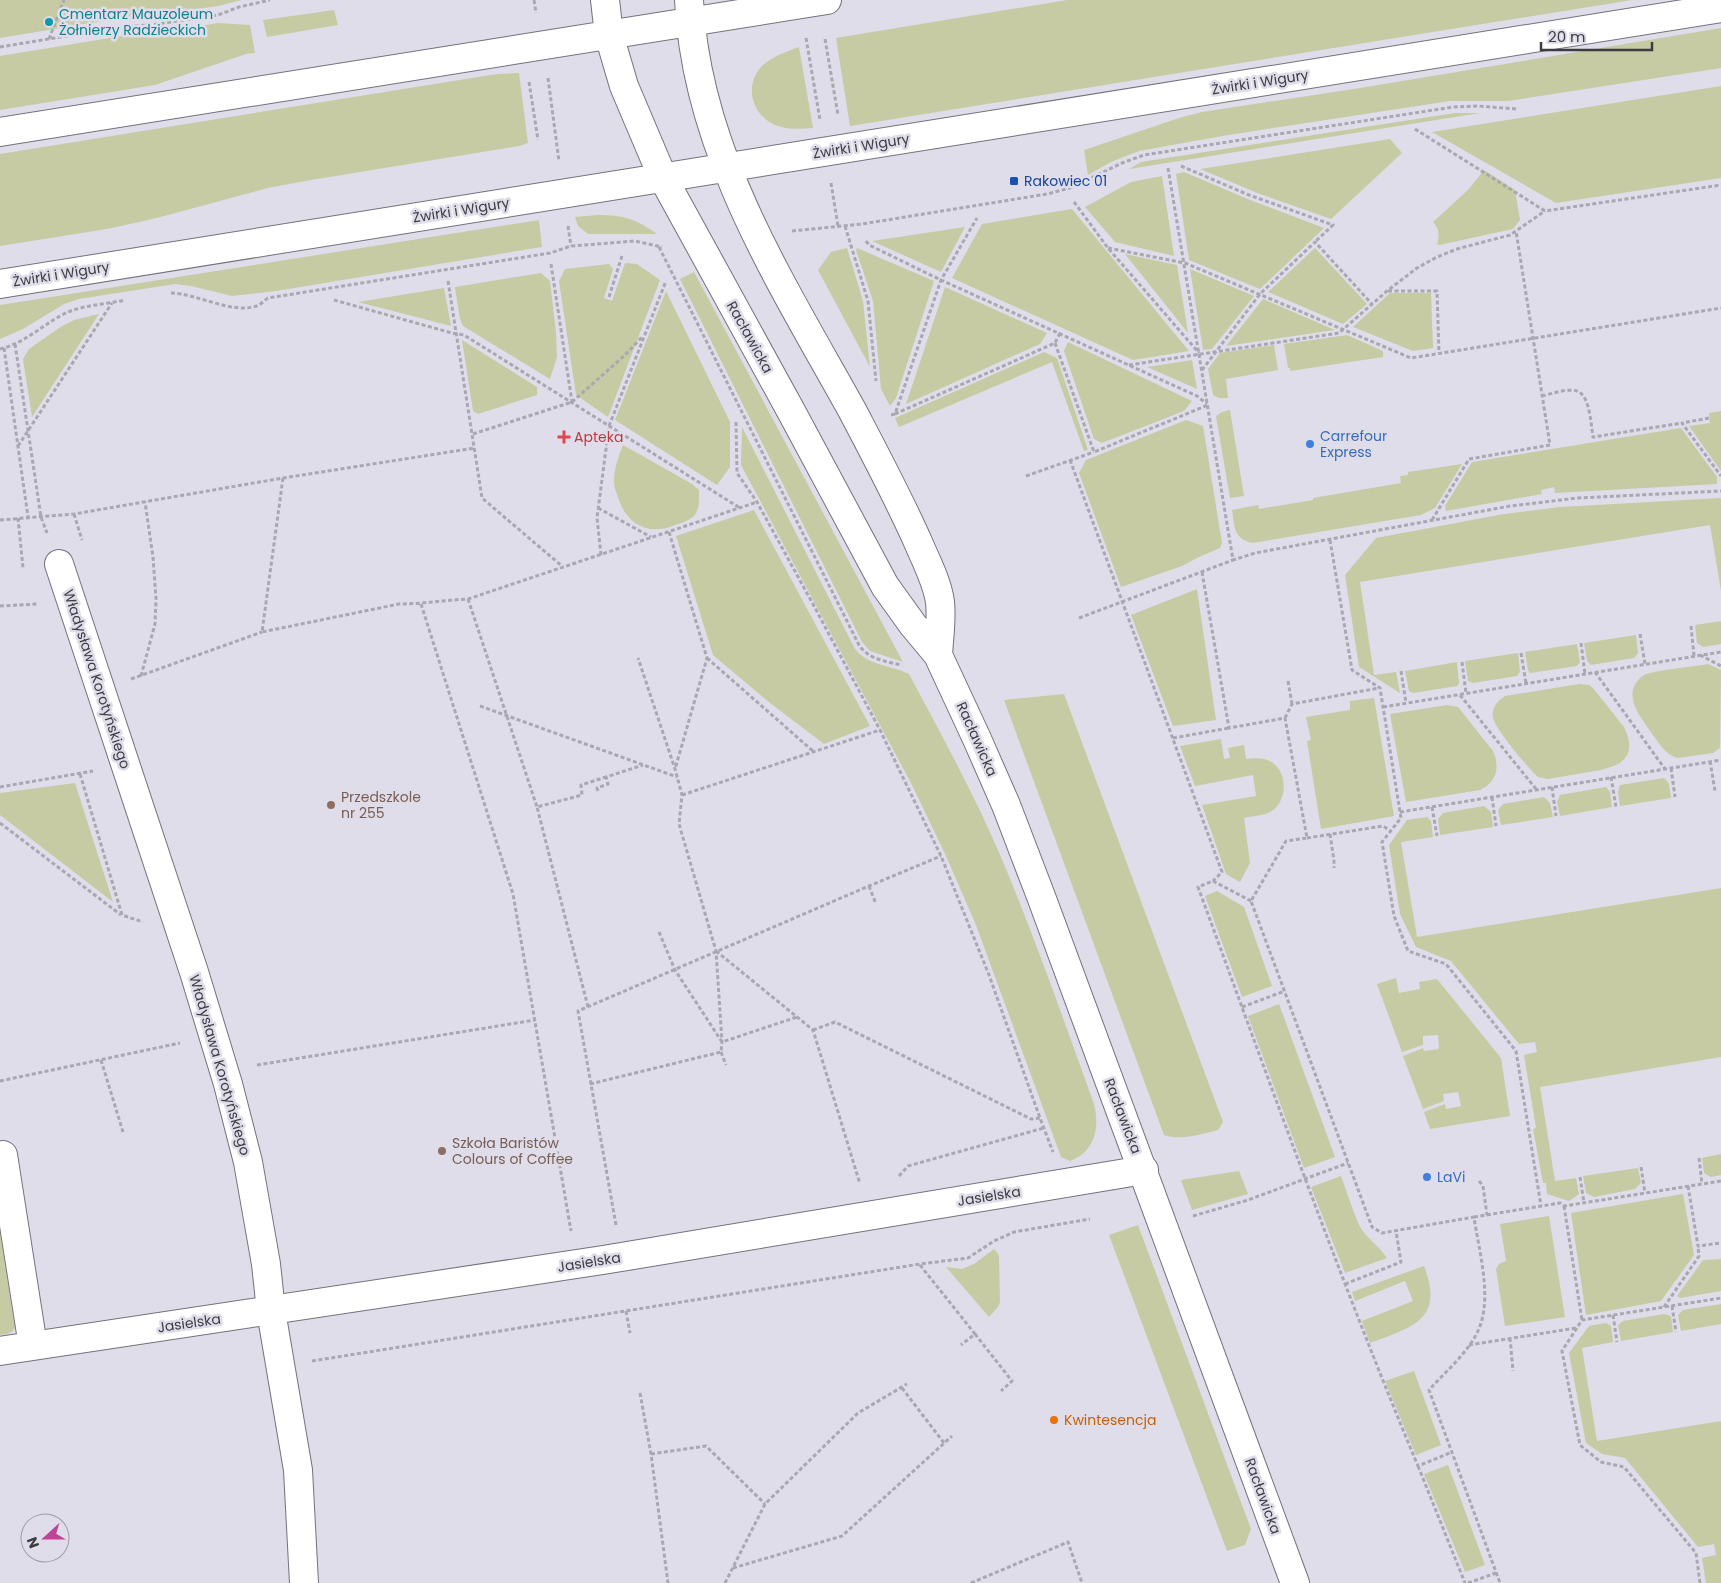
<svg xmlns="http://www.w3.org/2000/svg" width="1721" height="1583" viewBox="0 0 1721 1583" font-family="Poppins,sans-serif">
<style>
.green{fill:#c6cba3}
.lines{fill:none;stroke-linecap:round;stroke-linejoin:round}
.street-casing{stroke:#73717c;stroke-width:30}
.secondary-casing{stroke:#73717c;stroke-width:30}
.path{stroke:#a9a7b1;stroke-width:3;stroke-dasharray:4 2.5;stroke-linecap:butt}
.street{stroke:#fff;stroke-width:28}
.secondary{stroke:#fff;stroke-width:28}
.culture-dot{fill:#0f9aa8;stroke:#dfdde9;stroke-width:2}
.transit-dot{fill:#1a4fb4;stroke:#dfdde9;stroke-width:2}
.health-dot{fill:#e0444e;stroke:#dfdde9;stroke-width:2}
.shop-dot{fill:#3f7fe0;stroke:#dfdde9;stroke-width:2}
.education-dot{fill:#8d6e63;stroke:#dfdde9;stroke-width:2}
.food-dot{fill:#e8710a;stroke:#dfdde9;stroke-width:2}
.labels{text-anchor:middle;stroke-width:5;stroke-linejoin:round;paint-order:stroke}
.culture-label{font-size:14px;fill:#0d838f;stroke:#dfdde9;text-anchor:start}
.street-label{font-size:14px;fill:#3c3c41;stroke:#dfdde9}
.transit-label{font-size:14px;fill:#164399;stroke:#dfdde9;text-anchor:start}
.shop-label{font-size:14px;fill:#366cbe;stroke:#dfdde9;text-anchor:start}
.health-label{font-size:14px;fill:#be3a42;stroke:#dfdde9;text-anchor:start}
.education-label{font-size:14px;fill:#785e54;stroke:#dfdde9;text-anchor:start}
.food-label{font-size:14px;fill:#c56008;stroke:#dfdde9;text-anchor:start}
</style>
<rect width="100%" height="100%" fill="#dfdde9"/>
<path class="green" d="M0,0H242L218,6L150,16L127,17L0,38Z
M1067,0H1632L850,126L836,38Z
M334,10L338,25L267,37L263,20Z
M218,23L250,25L255,53L246,54L155,85L0,110V56L128,35L139,37Z
M1721,28V68L1508,101H1450L1228,135L1139,151L1111,162L1088,175L1084,150L1179,118L1202,112L1360,88Z
M799,47L813,128C800,129 787,130 775,125C752,115 744,86 761,67C771,57 785,52 799,47Z
M519,73L528,143L519,146L311,180L268,188L153,219L107,229L0,246V154L497,74Z
M1721,86V178L1556,203L1432,132Z
M1455,113H1480L1129,169L1141,162Z
M1390,139L1402,153L1331,219L1260,194L1200,169Z
M1484,170L1515,190L1520,220L1513,229L1439,245L1437,244C1440,236 1439,228 1433,222L1469,189Z
M1184,172L1250,200L1324,228L1260,289L1189,260L1176,174Z
M1162,176L1174,256L1115,242L1085,207L1131,182Z
M1072,209L1189,351L1133,360L952,278L982,224Z
M598,215C624,215 636,219 657,234H588L578,226L575,217Z
M539,220L542,247L276,291L232,296L191,286L175,284L79,299L64,304L23,329L0,339V305Z
M965,227L941,272L872,241Z
M847,248L863,301L870,367L818,270L831,252Z
M857,248L934,281L896,398L890,406L881,389L873,301L856,250Z
M1315,248L1367,304L1343,324L1268,292Z
M1125,254L1177,265L1188,333Z
M625,263L637,264L660,280L608,417L576,395L559,281L565,269L609,264L613,269L604,298L612,301Z
M1190,269L1254,296L1212,349L1203,350Z
M694,272L903,662L870,651L862,642L680,279Z
M541,273L550,281L556,333L557,357L550,379L463,326L460,319L455,287Z
M945,287L1047,333L1040,344L906,404Z
M444,288L451,326L358,302Z
M666,291L730,422V467L717,485L615,420Z
M1390,293H1431L1433,348L1413,351L1353,327Z
M1263,299L1335,330L1226,346Z
M99,314L32,417L23,359L29,349L62,326L74,320Z
M1347,335L1383,351V357L1290,371V368H1288L1284,344Z
M462,340L537,387V395L478,414L473,411Z
M1068,342L1192,401L1184,411L1102,443L1094,439L1064,351Z
M1274,345L1278,370L1226,379L1228,398H1219L1213,395L1208,369L1220,353Z
M1044,352L1057,358L1088,450L1084,451L1052,362L899,427L895,418Z
M1192,360L1197,389L1147,367Z
M1230,410L1244,496L1230,498L1216,416L1222,412Z
M1721,411V471L1689,426L1710,423L1709,413Z
M1186,420L1203,426L1222,543L1220,548L1199,557L1182,566L1121,587L1079,473L1086,460Z
M742,427L855,649C868,666 891,665 909,674C941,734 974,794 1001,857C1035,938 1064,1021 1094,1104C1100,1127 1095,1152 1070,1161L1061,1157L976,925L946,856L912,785L741,465Z
M1681,428L1717,477V484L1555,493L1554,487L1541,490L1542,494L1446,511L1445,506L1472,462Z
M623,445L692,484L699,490C699,498 700,509 694,516C688,522 677,524 670,527C644,535 625,521 618,497C616,492 614,487 614,482C614,469 618,458 623,445Z
M1462,464L1435,508L1421,515L1252,543C1233,538 1235,527 1232,510L1258,505L1259,509L1313,500V498L1401,483L1400,476L1408,475V472Z
M1721,498V591L1710,525L1360,582L1374,675L1396,672L1400,693L1359,667L1345,575L1376,538L1504,514L1560,507Z
M754,510L870,726L824,744L770,703L713,655L676,536Z
M1197,589L1216,720L1173,726L1131,615Z
M1721,621V644L1703,647L1697,643L1695,625Z
M1636,635L1638,653L1634,658L1591,665L1587,661L1584,643Z
M1577,644L1580,662L1577,666L1530,673L1528,670L1525,652Z
M1518,653L1520,672L1517,676L1473,683L1468,681L1465,661Z
M1457,662L1459,683L1457,686L1413,693L1409,691L1405,671Z
M1708,664L1721,670L1720,748L1713,753L1678,758C1665,755 1659,743 1651,732C1639,716 1620,692 1644,675C1650,671 1697,666 1708,664Z
M1579,684L1589,685L1593,688L1624,727C1642,764 1610,769 1583,773C1571,775 1560,777 1548,779L1538,777C1528,768 1496,730 1493,718C1491,709 1497,701 1505,696Z
M1064,694L1223,1122L1218,1130C1202,1134 1180,1141 1164,1135L1004,700Z
M1374,698L1394,816L1321,829L1307,741L1311,740L1306,717L1350,710V701Z
M1447,705L1458,707L1493,751C1500,767 1497,782 1480,790L1406,802L1390,714Z
M1221,739L1224,759L1230,758L1228,748L1244,745L1246,759C1255,758 1264,757 1273,763C1289,775 1287,805 1268,813C1261,816 1252,816 1244,818L1250,863L1240,882L1226,874L1202,805L1256,796L1253,775L1195,786L1180,746Z
M1664,778L1669,784L1671,798L1620,806L1618,792L1620,785Z
M75,783L113,902L0,815V793Z
M1606,787L1610,792L1612,807L1560,816L1557,802L1560,795Z
M1544,797L1550,803L1553,817L1501,825L1498,810L1503,804Z
M1484,806L1491,812L1493,827L1440,835L1438,819L1443,813Z
M1427,817L1431,821L1433,837L1401,842L1417,937L1721,888V1057L1540,1087L1555,1181L1576,1178L1579,1194L1569,1201L1547,1194L1546,1183H1543L1533,1129L1536,1128L1524,1055L1537,1052L1535,1042L1519,1044L1451,961L1416,947L1400,914L1389,845L1407,820Z
M1217,891L1244,907L1272,986L1242,997L1205,896Z
M1396,978L1399,993L1420,989L1419,982L1437,979L1501,1058L1510,1116L1430,1129L1424,1112L1445,1104L1446,1109L1461,1106L1458,1092L1443,1094L1444,1101L1423,1109L1403,1056L1423,1048L1424,1051L1439,1049L1438,1035L1423,1036V1045L1402,1052L1377,984Z
M1279,1004L1335,1157L1304,1168L1248,1016Z
M1721,1154V1175L1711,1177L1704,1173L1702,1158Z
M1638,1168L1641,1183L1635,1189L1594,1197L1586,1193L1583,1176Z
M1239,1171L1248,1194L1192,1210L1181,1180Z
M1341,1176C1347,1192 1352,1209 1359,1225C1366,1238 1379,1246 1387,1258L1345,1273L1311,1187Z
M1683,1194L1694,1255L1661,1301L1586,1315L1571,1213Z
M1549,1216L1565,1317L1505,1326L1496,1269L1499,1264L1506,1261L1500,1224Z
M1138,1225L1251,1529L1245,1545L1227,1551L1109,1235Z
M0,1231L13,1317L17,1322C14,1333 10,1334 0,1335Z
M994,1249L997,1252L999,1257L1000,1302L998,1307L989,1317L946,1267L962,1269L974,1264Z
M1721,1259V1291L1680,1298L1677,1296L1703,1260Z
M1424,1266C1445,1320 1412,1327 1370,1343L1362,1321L1413,1301L1405,1281L1355,1301L1352,1292Z
M1721,1304V1324L1681,1331L1678,1315L1683,1310Z
M1664,1314L1671,1316L1673,1332L1621,1341L1618,1325L1623,1321Z
M1606,1323L1611,1326L1613,1342L1582,1348L1597,1441L1721,1421V1583H1706L1702,1558L1716,1555L1714,1544L1698,1547L1625,1458L1602,1454L1586,1443L1569,1353L1589,1326Z
M1414,1371L1441,1445L1416,1455L1385,1381Z
M1448,1465L1485,1565L1465,1572L1424,1474Z"/>
<g class="lines">
<g class="street-casing">
<path id="street" d="M59,564L194,972L228,1084L248,1162L266,1264L271,1311L298,1470L304,1583
M3,1155L33,1346
M0,1351L603,1260L1144,1170"/>
</g>
<g class="secondary-casing">
<path id="secondary" d="M605,0L609,35L624,86L663,178L791,411L885,586L913,625L938,655L977,739L1006,805L1042,899L1295,1583
M689,0C696,151 781,282 852,410C875,454 898,497 918,542C926,561 937,581 940,602C942,619 939,637 938,655
M0,132L827,0
M0,284L1721,8"/>
</g>
<path class="path" d="M534,0L536,13
M806,38L820,120
M49,39L64,0
M825,39L838,115
M0,47L128,26L151,25L218,15L239,7L270,0
M548,78L559,161
M529,82L538,140
M1415,129L1545,211L1721,185
M1181,166L1249,195L1333,225L1315,242
M1168,168L1233,560L1255,553L1510,506L1578,498L1721,491
M831,183L838,226
M1074,202L1108,248L1199,353
M568,226L571,246
M845,226L868,301L876,381
M792,231L862,224L1047,194L1070,188L1122,163L1144,155L1453,107L1478,106L1517,109
M866,241L869,245L941,280L1197,396L1207,404
M659,247L859,645C868,659 887,662 902,665
M1108,248L1185,263L1411,358L1721,308
M551,264L572,402
M448,281L482,498L563,567
M1388,291H1437L1439,353
M171,293C196,293 235,316 259,305C262,303 265,300 268,298L550,253L571,246L635,241L662,247
M609,297L622,256
M334,300L452,333L464,335L740,508
M1055,343L1094,452L1208,405
M15,344L41,517L47,533
M4,348L28,517
M0,349C26,343 44,323 68,312C85,305 107,304 125,300
M1129,365L1339,333L1387,291L1417,268L1437,257L1457,249L1510,235L1545,211
M1202,370L1260,294L1315,242L1372,304
M1542,396C1551,394 1567,388 1577,391C1590,395 1591,425 1593,437L1682,423
M895,414L1055,343L1060,333
M891,415L895,414L941,280L977,218
M1709,418L1682,423L1721,476
M736,422L737,473L757,502L814,606L880,730L941,856L989,975L1040,1118L1053,1152
M473,434L572,402L624,356L643,336
M18,446L112,303
M1070,460L1222,872L1213,881
M1026,476L1094,452
M283,478L262,632L399,604C423,604 445,600 468,599L757,502
M598,508L651,537
M74,514L82,540
M18,518L23,568
M0,520L74,514L283,478L475,448
M1432,520L1469,459L1550,445L1516,231
M669,532L707,658L675,769
M1330,540L1352,670L1380,688L1401,818L1382,842L1394,916L1408,951L1446,964L1516,1051L1541,1206
M601,555L597,518L609,426L666,281
M1202,572L1229,728L1285,718L1307,838L1286,841L1251,901L1372,1227L1382,1233L1474,1217C1479,1252 1493,1298 1478,1331C1467,1354 1445,1372 1429,1390L1500,1583
M468,599L537,807
M421,604L513,894L571,1231
M0,606L38,604
M1079,618L1233,560
M1691,626L1694,656
M1640,634L1645,664
M1581,643L1585,674
M1521,653L1526,683
M1700,655L1721,666
M707,658L814,752
M1462,662L1466,693
M1401,671L1406,703
M1595,672L1665,769
M141,676L155,624L156,599L153,557L145,502
M131,679L262,632
M1288,681L1292,704
M1460,695L1536,789
M480,706L677,777
M1383,707L1721,652
M1285,718L1292,704L1379,688
M1173,738L1229,728
M1710,761L1715,791
M1671,768L1675,797
M80,774L122,915L143,922
M1611,777L1616,807
M0,787L93,771
M1552,787L1556,816
M598,791L597,788L608,784L606,777L643,765
M682,795L880,730
M1492,797L1496,826
M1432,807L1437,836
M1400,812L1721,760
M0,823L121,915
M1330,834L1334,861V868
M1307,838L1383,826L1391,831
M869,886L876,904
M1251,901L1213,881L1198,887C1269,1080 1338,1275 1418,1466L1452,1452
M659,932L675,970L722,1042L797,1017
M716,951L813,1030L860,1184
M588,1007L537,807L582,795L581,785L606,777
M1242,1007L1285,991
M813,1030L835,1022L1031,1119L1040,1118
M721,1052L726,1065
M101,1060L123,1132
M257,1065L535,1020
M0,1081L180,1043
M590,1084L721,1052L722,1042L716,951L679,824L682,795L675,769L638,658
M1699,1158L1702,1184
M1641,1167L1645,1193
M899,1176L908,1166L1044,1128
M1580,1177L1584,1203
M1479,1181L1483,1186L1487,1215
M1688,1186L1698,1246L1721,1243
M1564,1206L1582,1320
M1193,1216L1248,1200L1348,1163
M1474,1217L1560,1203L1564,1206L1721,1181
M616,1225L578,1011L869,886L941,856
M920,1265L975,1334L961,1345
M1345,1284L1401,1262L1396,1231
M1672,1306L1676,1332
M1664,1307L1699,1256L1698,1247
M626,1311L630,1333
M1613,1315L1617,1342
M975,1334L1012,1381L1001,1391
M1510,1338L1513,1371
M1469,1345L1576,1328
M312,1361L920,1264L968,1258L994,1241L1014,1232L1090,1219
M902,1388L944,1443
M640,1393L651,1454L668,1583
M651,1454L706,1446L765,1504
M1418,1466L1465,1583
M733,1568L842,1536L952,1436
M725,1583L765,1504L858,1413L907,1384
M971,1583L1068,1542L1082,1583
M1468,1583L1496,1573
M1700,1583L1696,1553L1624,1467L1601,1462L1580,1445L1562,1351L1582,1320L1721,1298"/>
<use href="#street" class="street"/>
<use href="#secondary" class="secondary"/>
</g>
<circle class="culture-dot" cx="49" cy="22" r="5"/>
<rect class="transit-dot" x="1009" y="176" width="10" height="10" rx="2.5"/>
<path class="health-dot" d="M561.5 429.5h5v5h5v5h-5v5h-5v-5h-5v-5h5z"/>
<g class="shop-dot">
<circle cx="1310" cy="444" r="5"/>
<circle cx="1427" cy="1177" r="5"/>
</g>
<g class="education-dot">
<circle cx="331" cy="805" r="5"/>
<circle cx="442" cy="1151" r="5"/>
</g>
<circle class="food-dot" cx="1054" cy="1420" r="5"/>
<g class="labels">
<g class="culture-label">
<text x="59" y="19">Cmentarz Mauzoleum<tspan x="59" dy="16">Żołnierzy Radzieckich</tspan></text>
</g>
<g class="street-label">
<text transform="translate(1260 82) rotate(-9)" y="5">Żwirki i Wigury</text>
<text transform="translate(861 146) rotate(-9)" y="5">Żwirki i Wigury</text>
<text transform="translate(461 210) rotate(-9)" y="5">Żwirki i Wigury</text>
<text transform="translate(61 274) rotate(-9)" y="5">Żwirki i Wigury</text>
<text transform="translate(750 337) rotate(61)" y="5">Racławicka</text>
<text transform="translate(97 679) rotate(72)" y="5">Władysława Korotyńskiego</text>
<text transform="translate(977 739) rotate(66)" y="5">Racławicka</text>
<text transform="translate(220 1065) rotate(74)" y="5">Władysława Korotyńskiego</text>
<text transform="translate(1123 1116) rotate(69)" y="5">Racławicka</text>
<text transform="translate(989 1196) rotate(-9)" y="5">Jasielska</text>
<text transform="translate(589 1262) rotate(-9)" y="5">Jasielska</text>
<text transform="translate(189 1323) rotate(-8)" y="5">Jasielska</text>
<text transform="translate(1263 1496) rotate(70)" y="5">Racławicka</text>
</g>
<g class="transit-label">
<text x="1024" y="186">Rakowiec 01</text>
</g>
<g class="shop-label">
<text x="1320" y="441">Carrefour<tspan x="1320" dy="16">Express</tspan></text>
<text x="1437" y="1182">LaVi</text>
</g>
<g class="health-label">
<text x="574" y="442">Apteka</text>
</g>
<g class="education-label">
<text x="341" y="802">Przedszkole<tspan x="341" dy="16">nr 255</tspan></text>
<text x="452" y="1148">Szkoła Baristów<tspan x="452" dy="16">Colours of Coffee</tspan></text>
</g>
<g class="food-label">
<text x="1064" y="1425">Kwintesencja</text>
</g>
</g>
<g transform="translate(45 1538) rotate(249)"><circle r="24" fill="#dfdde9" stroke="#9e9da6"/>
<path d="M0-4L9 19L0 12L-9 19Z" fill="#c04495"/>
<text y="-8" font-size="14" font-weight="bold" text-anchor="middle" fill="#3c3c41">N</text>
</g>
<path d="M1541 42v8h111v-8" fill="none" stroke="#3c3c41" stroke-width="2.5"/>
<text x="1548" y="42" font-size="15" fill="#3c3c41" stroke="#dfdde9" stroke-width="4" paint-order="stroke">20 m</text>
</svg>
